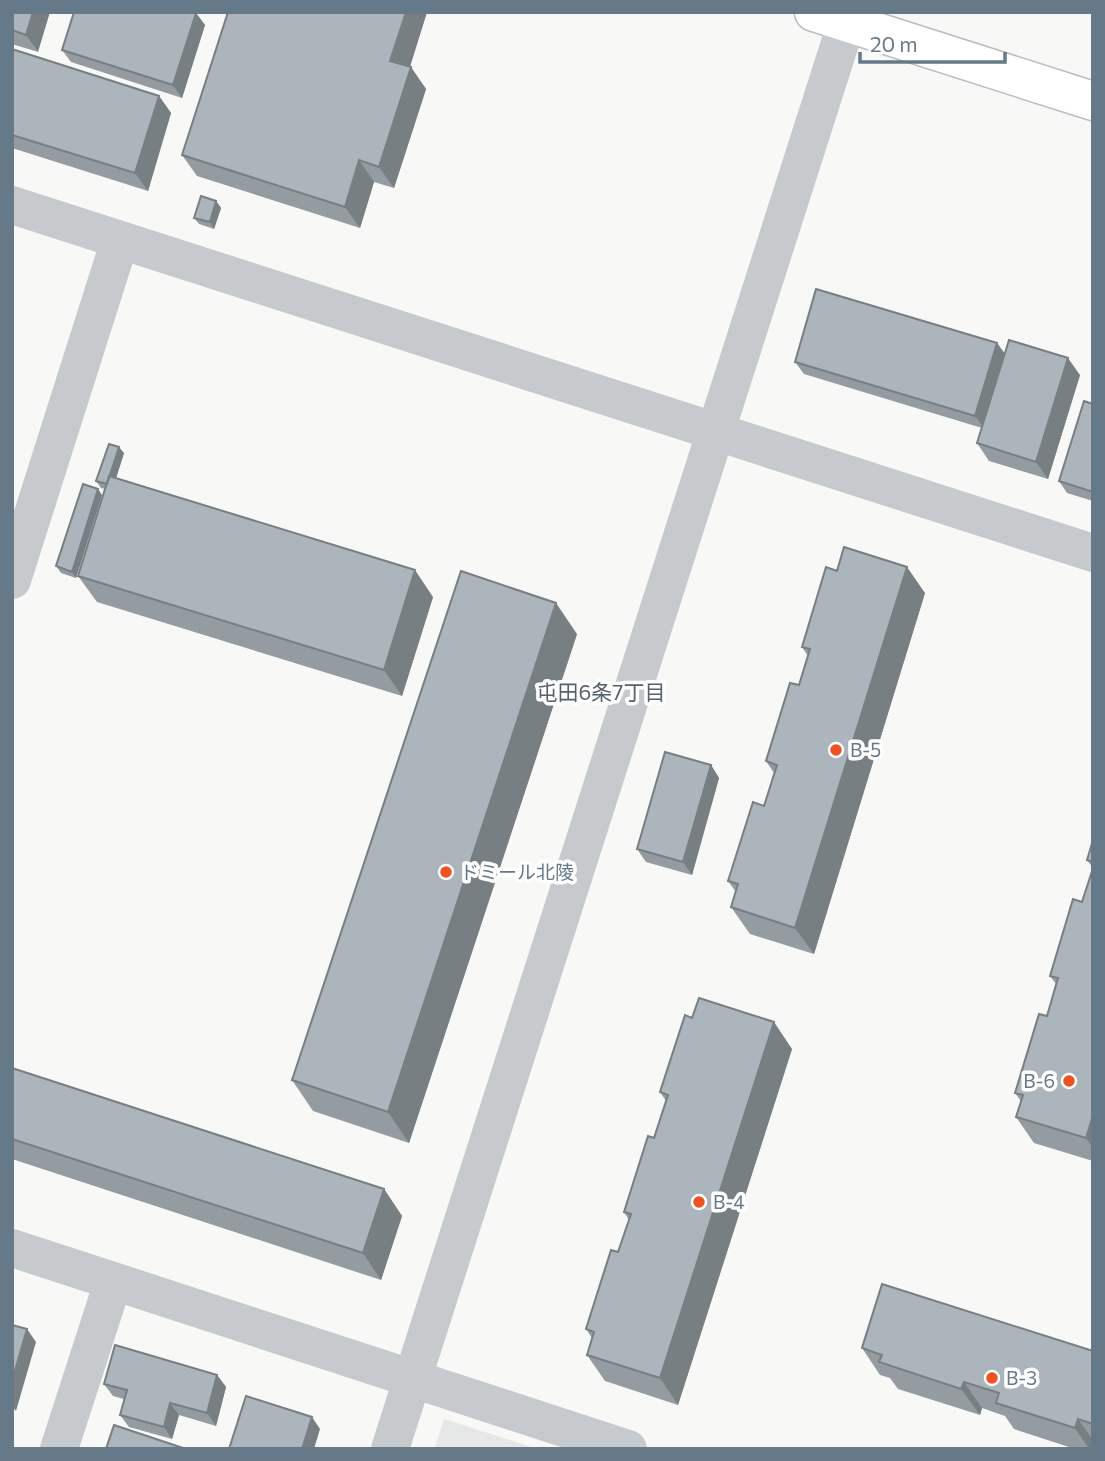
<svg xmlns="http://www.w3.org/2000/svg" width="1105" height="1461" viewBox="0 0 1105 1461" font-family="Commissioner,'Noto Sans JP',sans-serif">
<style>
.built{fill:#e6e7e7}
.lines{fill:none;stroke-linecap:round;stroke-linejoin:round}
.secondary-casing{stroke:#b8bec2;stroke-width:41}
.street{stroke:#c6cacd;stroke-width:38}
.secondary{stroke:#fff;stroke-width:38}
.wall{fill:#949ca1}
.shaded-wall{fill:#787f83}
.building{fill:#acb5bb;stroke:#787f83;stroke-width:2}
.poi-dot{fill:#ec5222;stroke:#fff;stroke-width:2.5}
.labels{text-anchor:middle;stroke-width:7;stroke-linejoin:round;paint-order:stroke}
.poi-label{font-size:19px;fill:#667988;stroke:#fff;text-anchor:start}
.neighbourhood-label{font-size:21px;fill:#54626d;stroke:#fff}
</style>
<rect width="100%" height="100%" fill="#f8f8f6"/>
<path class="built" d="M444,1419L538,1449H434Z"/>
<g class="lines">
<g class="secondary-casing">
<path id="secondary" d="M814,12L1093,101"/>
</g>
<path class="street" d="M12,205L1093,553
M12,580L120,240
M12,1248L628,1449
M59,1449L113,1282
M390,1449L850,12"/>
<use href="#secondary" class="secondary"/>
</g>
<path class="wall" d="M12,12L38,52L12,44Z
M427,12L410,67L426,89L394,188L374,182L360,228L197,176L182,155Z
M196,13L205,25L182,98L71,62L62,50Z
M12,49L159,96L171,113L148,191L12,148Z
M216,201L221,208L214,229L199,224L194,218Z
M997,343L1004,354L1080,375L1048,479L989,461L977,443L982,428L804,374L795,362Z
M1093,404V501L1067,493L1059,481Z
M124,453L116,478L433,597L402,696L97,602L78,576L106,489L101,488L96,481Z
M102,495L76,578L61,573L56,566Z
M837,571L925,593L814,954L750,934L731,907L736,892L728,881L764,806L774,773L766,761L799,685L808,656L802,647Z
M577,634L409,1143L313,1111L292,1080Z
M711,765L719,778L692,875L646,862L637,849Z
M1093,840V1161L1034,1143L1016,1117L1021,1101L1015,1093L1047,1016L1056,984L1050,976L1082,902L1093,868L1087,860Z
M792,1049L678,1405L605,1381L587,1355L592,1338L586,1329L618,1252L629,1220L624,1212L654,1138L666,1101L660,1092Z
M12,1068L384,1189L402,1216L381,1280L12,1159Z
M862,1348L1093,1351V1449H1075L1014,1429L1005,1416L982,1408L980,1415L898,1389L890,1378L880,1375Z
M217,1375L226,1387L216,1426L179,1415L172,1439L129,1427L120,1415L124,1399L113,1396L104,1384Z"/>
<path class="shaded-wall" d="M33,12H50L38,52L26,35Z
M406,12H427L405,82L390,61Z
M196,13L205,25L182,98L173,85Z
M411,67L426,89L394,188L379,167Z
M159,96L171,113L148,191L135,173Z
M359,160L374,182L360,228L345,207Z
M216,201L221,208L214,229L210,222Z
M997,343L1006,355L984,428L975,416Z
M1068,358L1080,375L1048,479L1036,462Z
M119,447L124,453L112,491L107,485Z
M98,489L102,495L76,578L72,572Z
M907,567L925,593L814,954L795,928Z
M415,570L433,597L402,696L384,670Z
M556,603L577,634L409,1143L388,1112Z
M711,765L719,778L692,875L683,862Z
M774,1022L792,1049L678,1405L660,1378Z
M1093,1115V1148L1086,1138Z
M384,1189L402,1216L381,1280L363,1253Z
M27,1329L36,1342L16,1411L12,1406V1381Z
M217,1375L226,1387L216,1426L207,1413Z
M964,1382L982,1408L980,1415L961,1389Z
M170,1403L179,1415L172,1439L164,1427Z
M312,1417L320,1429L314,1449H302Z
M1078,1419L1093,1440V1449H1089L1075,1428Z"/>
<path class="building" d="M12,12H33L26,35L12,30Z
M74,12L196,13L173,85L62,50Z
M228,12H406L390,61L411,67L379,167L359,160L345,207L182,155Z
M12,49L159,96L135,173L12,135Z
M201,196L216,201L210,222L194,218Z
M816,289L997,343L975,416L795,362Z
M1009,340L1068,358L1036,462L977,443Z
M1084,401L1093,404V492L1059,481Z
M109,444L119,447L107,484L96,481Z
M109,476L415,570L384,670L78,576Z
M83,484L98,489L72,572L56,566Z
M844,547L907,567L795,928L731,907L738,884L728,881L753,802L764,806L777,765L766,761L790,683L799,685L810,649L802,647L826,567L837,571Z
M461,571L556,603L388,1112L292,1080Z
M665,752L711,765L683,862L637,849Z
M1093,840V862L1087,860Z
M1093,868V1115L1086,1138L1016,1117L1023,1095L1015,1093L1039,1014L1047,1016L1058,978L1050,976L1073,899L1082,902Z
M699,998L774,1022L660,1378L587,1355L594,1332L586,1329L611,1250L618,1252L631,1214L624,1212L648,1136L654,1138L668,1095L660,1092L685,1015L692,1018Z
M12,1068L384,1189L363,1253L12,1139Z
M882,1284L1093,1351V1424L1078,1419L1075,1428L996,1403L999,1393L964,1382L961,1389L879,1362L882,1355L862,1348Z
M12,1325L27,1329L12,1381Z
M115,1345L217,1375L207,1413L170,1403L164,1427L120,1415L127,1390L104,1384Z
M246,1396L312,1417L302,1449H229Z
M114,1425L183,1448L182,1449H106Z"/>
<g class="poi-dot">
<circle cx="836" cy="750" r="7"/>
<circle cx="446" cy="872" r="7"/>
<circle cx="1069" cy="1081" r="7"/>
<circle cx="699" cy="1202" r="7"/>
<circle cx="992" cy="1378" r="7"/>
</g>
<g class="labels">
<g class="poi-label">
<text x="850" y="757">B-5</text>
<text x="460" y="879">ドミール北陵</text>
<text x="1055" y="1088" text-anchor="end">B-6</text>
<text x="713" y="1209">B-4</text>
<text x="1006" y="1385">B-3</text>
</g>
<g class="neighbourhood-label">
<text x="601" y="700">屯田6条7丁目</text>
</g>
</g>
<rect width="1105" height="1461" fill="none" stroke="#667988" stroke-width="28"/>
<path d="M860 52v10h145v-10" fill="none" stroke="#667988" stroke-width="3.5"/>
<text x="870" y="52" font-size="21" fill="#667988" stroke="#ffffff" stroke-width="5" paint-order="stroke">20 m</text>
</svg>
